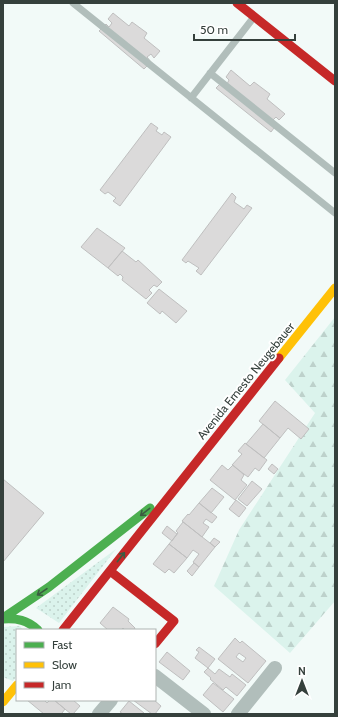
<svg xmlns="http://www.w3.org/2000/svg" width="338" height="717" viewBox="0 0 338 717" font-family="Cabin,sans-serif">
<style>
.grass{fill:url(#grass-dots)}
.forest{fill:url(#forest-firs)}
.building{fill:#dbdada;stroke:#bfbfbf;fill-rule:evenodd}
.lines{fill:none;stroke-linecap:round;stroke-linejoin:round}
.lane{stroke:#b1bebb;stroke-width:7}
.street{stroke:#b1bebb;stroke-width:14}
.fast{stroke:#4caf50;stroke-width:9}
.slow{stroke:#ffc107;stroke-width:9}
.jam{stroke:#c62828;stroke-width:9}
.oneway{stroke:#3b5c41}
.labels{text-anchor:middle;stroke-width:4;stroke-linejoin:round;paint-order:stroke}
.street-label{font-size:12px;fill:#35403c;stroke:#fff}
</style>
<defs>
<pattern id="grass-dots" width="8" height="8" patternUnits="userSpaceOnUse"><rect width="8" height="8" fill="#dbf3ec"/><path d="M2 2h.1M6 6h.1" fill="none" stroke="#bdd1cb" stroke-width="1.8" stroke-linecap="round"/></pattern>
<pattern id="forest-firs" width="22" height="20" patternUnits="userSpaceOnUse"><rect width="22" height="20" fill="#dbf3ec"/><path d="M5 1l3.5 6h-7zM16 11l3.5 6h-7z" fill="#bdd1cb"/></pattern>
</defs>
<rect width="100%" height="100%" fill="#f2faf8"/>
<path class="grass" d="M116,549L59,623L36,608Z
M20,626L23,630H17V676L13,681L3,677V627Z"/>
<path class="forest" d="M335,317V601L290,653L214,586L239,530L315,413L285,380Z"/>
<path class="building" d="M113,13L129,26L132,22L147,33L144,38L160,51L154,58L151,54L147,57L151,62L144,69L99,31L106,24L109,27L112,23L108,19Z
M231,70L250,86L254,82L270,94L267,99L285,114L279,120L276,117L273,120L277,124L271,132L216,88L223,81L227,84L229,80L226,77Z
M151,123L158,128L156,131L162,135L164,132L171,137L120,206L113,201L116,198L108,192L105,194L100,190Z
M232,193L236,197L234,202L244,209L247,205L252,208L201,275L196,271L199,268L188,261L186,263L182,260Z
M97,228L125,248L108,268L81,247Z
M122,251L136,262L138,260L162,282L157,287L154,285L149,290L152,293L146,299L122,280L123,277L120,274L118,276L108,268Z
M159,289L187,311L176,323L162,311L160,314L147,303Z
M275,401L309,429L301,439L288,428L280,438L259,421Z
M263,424L280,438L264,458L246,444Z
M245,443L267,460L259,471L255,468L248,477L232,465L242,454L238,451Z
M272,464L278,469L274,474L268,469Z
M222,465L228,470L233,465L244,475L241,480L247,485L235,500L210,480Z
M3,479L44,513L3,562Z
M252,481L262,489L247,506L238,499Z
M212,488L224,497L211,513L199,503Z
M236,500L246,508L239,517L229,509Z
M199,503L217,517L212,523L206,519L203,523L209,527L202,537L182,521L188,514L189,515Z
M183,522L215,547L199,567L193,562L199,554L193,550L187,558L169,544L178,533L176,531Z
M167,526L177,534L172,541L162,533Z
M214,538L220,542L215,547L210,543Z
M169,544L187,558L174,573L169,569L165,573L153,564Z
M194,563L199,567L192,576L187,571Z
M113,607L129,619L128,621L135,628L134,630H124V629L123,628L121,630H108L100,623Z
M235,638L240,643L242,641L266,661L248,683L218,659ZM239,653L246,658L243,662L236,657Z
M199,647L215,659L208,668L195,658L199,652L196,650Z
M167,652L190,671L183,680L159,662Z
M208,668L215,674L219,669L230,677L232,674L246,685L237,696L226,687L223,690L210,679L211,678L204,672Z
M213,683L234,699L223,712L203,695Z
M27,700H46L45,701L47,703L50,700H54L65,709L62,713L63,714H44Z
M54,700H73L80,706L73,714H71Z
M133,700H154L161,706L155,714H152Z
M129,701L144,713L143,714H123L120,712Z"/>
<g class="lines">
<path class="lane" d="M73,3L335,213
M210,73L335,173
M191,98L254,17"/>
<path class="street" d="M155,676L204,714
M99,714L111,700
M238,714L275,668"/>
<path class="fast" d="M3,618L49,587L150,508
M3,619C17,618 27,620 38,630"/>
<path class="slow" d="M279,358L335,288
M3,702L17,685"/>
<path class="jam" d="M237,3L335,81
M110,571L174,621L155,644
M63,630L279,358"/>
</g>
<defs><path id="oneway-shaft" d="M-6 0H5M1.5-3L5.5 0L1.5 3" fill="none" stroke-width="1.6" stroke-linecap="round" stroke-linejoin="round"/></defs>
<g class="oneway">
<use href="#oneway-shaft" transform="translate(145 512) rotate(142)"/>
<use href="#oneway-shaft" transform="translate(121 557) rotate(-52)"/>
<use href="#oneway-shaft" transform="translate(42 592) rotate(146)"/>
</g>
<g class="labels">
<g class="street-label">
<text transform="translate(246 381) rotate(-51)" y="4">Avenida Ernesto Neugebauer</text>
</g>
</g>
<rect width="338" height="717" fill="none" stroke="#35403c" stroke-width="8"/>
<rect x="16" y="629" width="140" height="72" fill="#ffffff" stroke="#aeb3b1"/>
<rect x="24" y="642" width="20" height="6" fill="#4caf50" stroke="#aeb3b1"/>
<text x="52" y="649" font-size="12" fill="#35403c">Fast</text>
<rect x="24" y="662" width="20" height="6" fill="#ffc107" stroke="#aeb3b1"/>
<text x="52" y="669" font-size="12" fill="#35403c">Slow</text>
<rect x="24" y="682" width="20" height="6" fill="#c62828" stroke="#aeb3b1"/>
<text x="52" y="689" font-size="12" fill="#35403c">Jam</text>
<g transform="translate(302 681)" stroke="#ffffff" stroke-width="3" paint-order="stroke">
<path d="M0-3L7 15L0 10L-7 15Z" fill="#35403c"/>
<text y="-6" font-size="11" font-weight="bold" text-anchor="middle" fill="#35403c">N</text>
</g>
<path d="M194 34v6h101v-6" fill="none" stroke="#35403c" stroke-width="2"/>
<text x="200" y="34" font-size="12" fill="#35403c" stroke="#ffffff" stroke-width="3" paint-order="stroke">50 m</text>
</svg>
